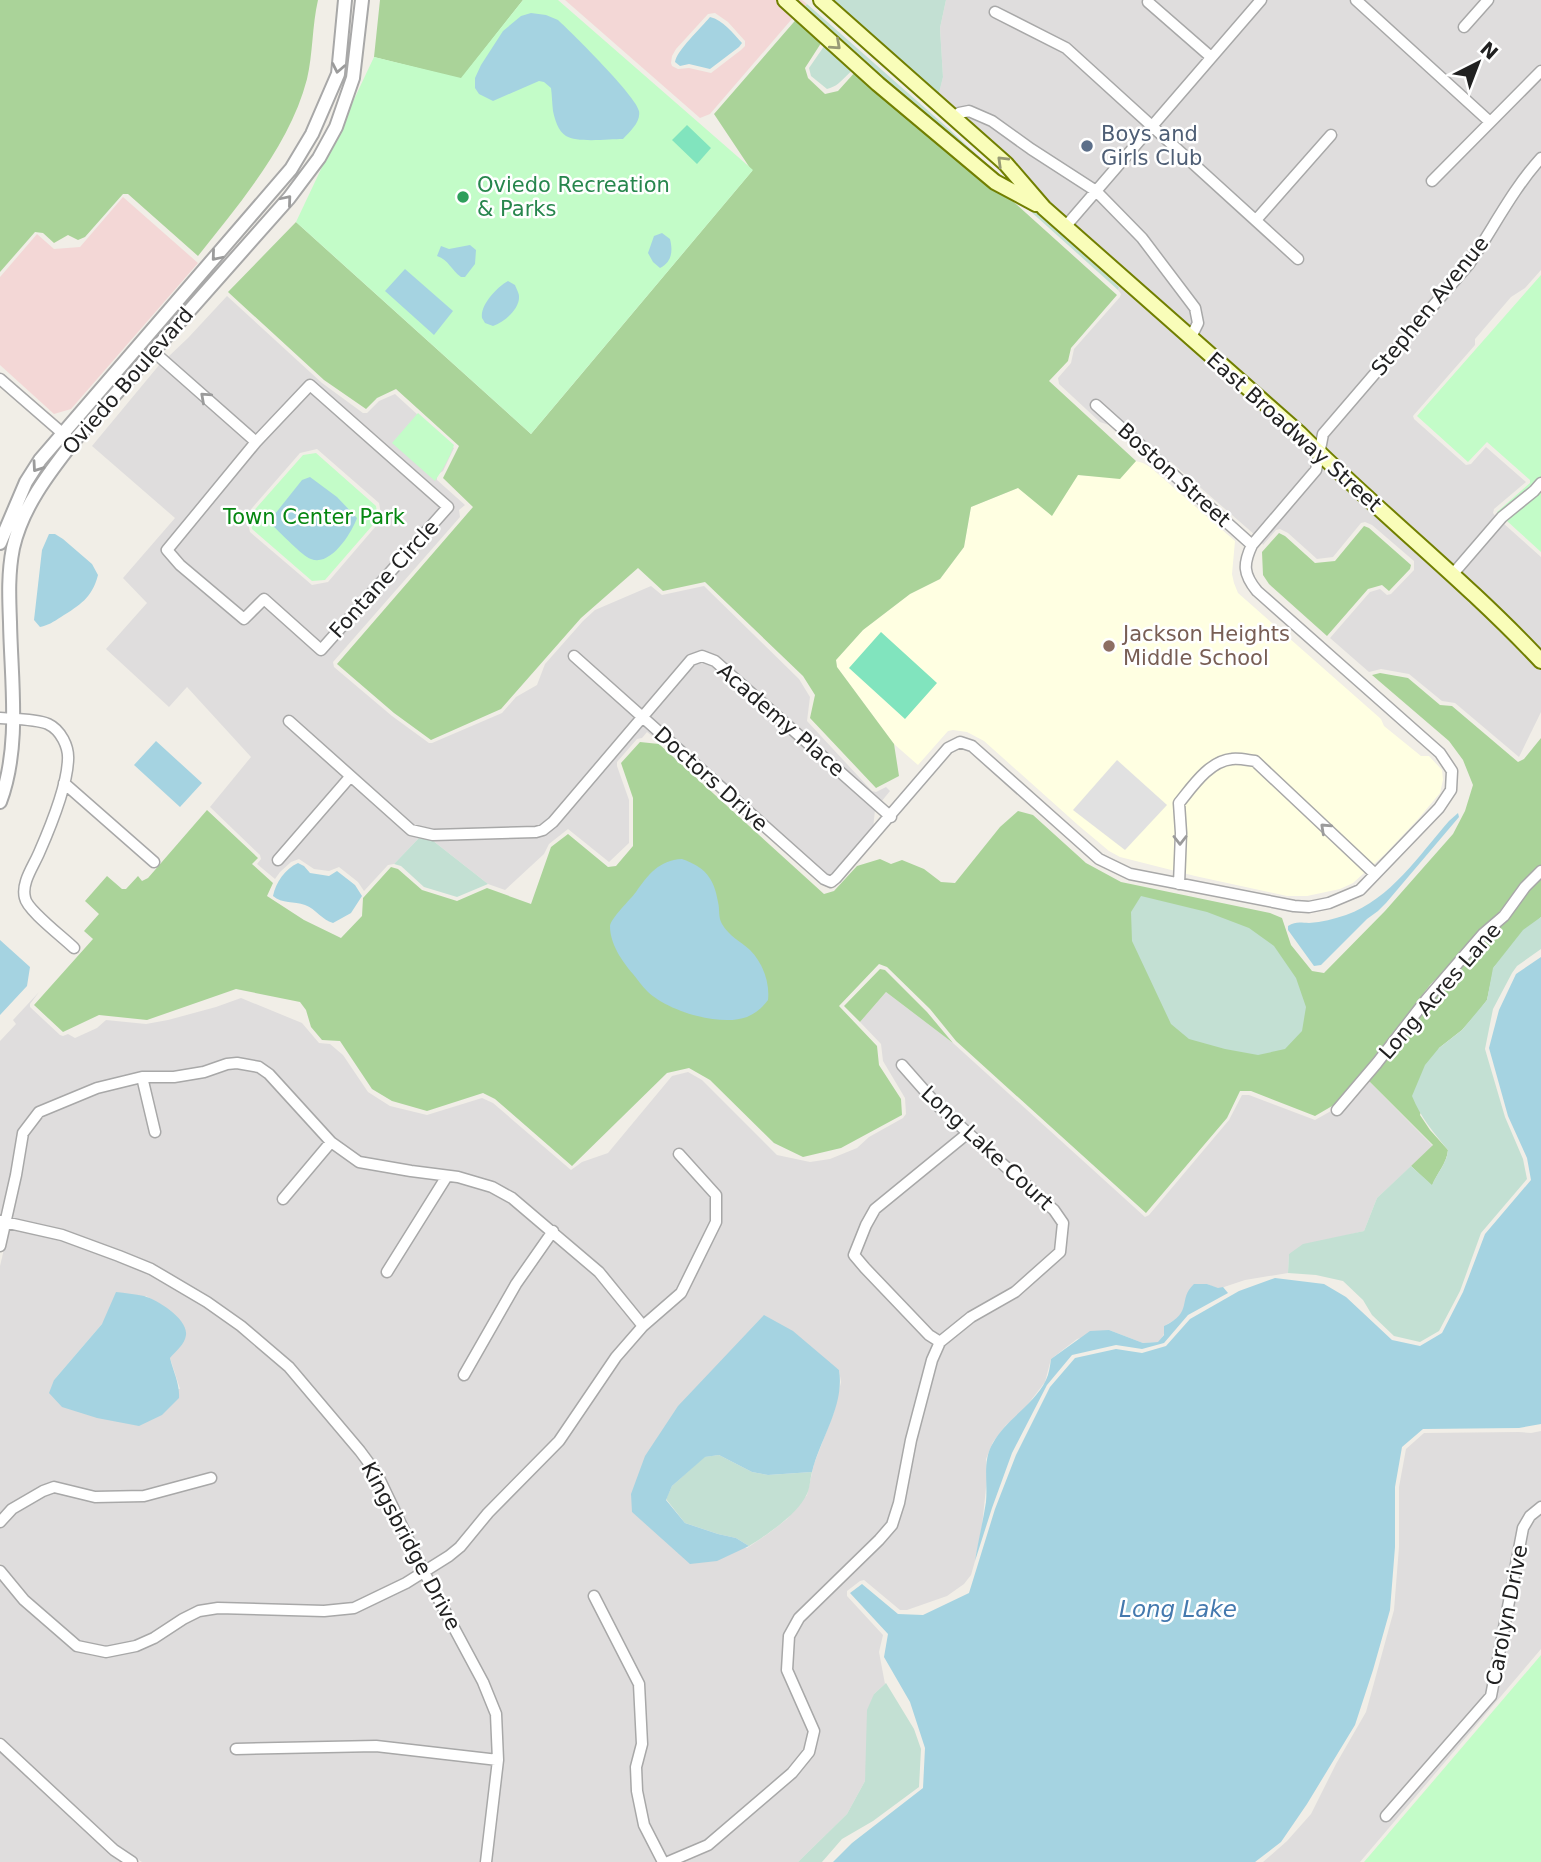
<svg xmlns="http://www.w3.org/2000/svg" width="1541" height="1862" viewBox="0 0 1541 1862" font-family="'DejaVu Sans',sans-serif">
<style>
.residential{fill:#dfdddd;fill-rule:evenodd}
.commercial{fill:#f3d7d6;fill-rule:evenodd}
.education{fill:#ffffe2}
.forest{fill:#aad399}
.wetland{fill:#c3e0d3}
.park{fill:#c3fcc8}
.pitch{fill:#81e4be}
.parking{fill:#e1e1e1}
.water{fill:#a5d3e1}
.lines{fill:none;stroke-linecap:round;stroke-linejoin:round}
.minor-casing{stroke:#a8a8a8;stroke-width:13}
.tertiary-casing{stroke:#a8a8a8;stroke-width:16}
.secondary-casing{stroke:#717f00;stroke-width:18}
.minor{stroke:#fff;stroke-width:10}
.tertiary{stroke:#fff;stroke-width:12}
.secondary{stroke:#f9fdb9;stroke-width:14}
.oneway{stroke:#989a75}
.oneway2{stroke:#9b9b9b}
.service-dot{fill:#5c6f8a;stroke:#fff;stroke-width:2.5}
.leisure-dot{fill:#2e9e5b;stroke:#fff;stroke-width:2.5}
.education-dot{fill:#8d6e63;stroke:#fff;stroke-width:2.5}
.labels{text-anchor:middle;stroke-width:5;stroke-linejoin:round;paint-order:stroke}
.service-label{font-size:21px;fill:#4e5e75;stroke:#fff;text-anchor:start}
.leisure-label{font-size:21px;fill:#27864d;stroke:#fff;text-anchor:start}
.street-label{font-size:21px;fill:#212121;stroke:#fff}
.park-label{font-size:21px;fill:#068711;stroke:#fff}
.education-label{font-size:21px;fill:#785e54;stroke:#fff;text-anchor:start}
.water-label{font-size:23px;font-style:italic;fill:#4479ae;stroke:#fff}
</style>
<rect width="100%" height="100%" fill="#f1eee7"/>
<path class="residential" d="M946,0H1144L1142,3L1205,58L1152,118L1069,44L994,6L989,14L1063,52L1145,126L1095,185L1034,145L994,116L969,106L958,109L950,117L936,105L943,77L940,28Z
M1153,0H1255L1211,51Z
M1267,0H1349L1483,122L1426,181L1431,187L1541,77V151L1512,187L1482,238L1465,262L1318,433L1316,444L1196,337L1203,322L1199,305L1146,235L1102,190L1152,132L1298,265L1305,259L1262,219L1338,133L1331,128L1256,214L1159,124Z
M1364,0H1482L1458,28L1464,34L1494,0H1541V64L1490,115Z
M968,116L989,125L1028,153L1089,192L1065,220L962,117Z
M950,130L1184,342L1314,455L1311,468L1255,535L1171,462L1168,463L1097,399L1090,406L1123,436L1109,425L1100,422L1059,384L1058,378L1071,363L1074,349L1120,297L1121,294L1118,290L1119,287Z
M1541,165V270L1525,288L1511,297L1475,339V345L1413,416L1414,419L1466,465L1471,464L1486,447L1526,482L1494,509L1493,513L1496,517L1452,568L1324,451L1327,436L1473,267L1489,243L1517,195Z
M1095,198L1138,241L1191,310L1193,323L1189,331L1071,226Z
M227,296L322,383L363,413H367L379,401L395,394L454,448L443,471L437,475V480L465,505L459,510L460,517L333,662L334,667L392,716L429,743H432L502,713L516,697L537,685L545,664L583,621L595,610L651,586L662,595L704,586L799,679L810,697L807,721L872,791L876,792L886,787L890,791L881,802L718,657L704,652L687,657L642,710L574,649L568,657L635,718L549,819L536,827L434,830L414,825L289,714L283,722L344,778L271,861L278,866L350,783L407,833L419,838L394,864L388,865L364,891L358,882L339,867L329,871L314,869L299,859L291,862L280,872L275,879L257,864L261,859L260,855L210,807L251,757L187,687L169,707L106,649L147,603L123,578L175,518L92,446L160,364L249,443L164,547L163,553L177,568L240,623L247,622L264,605L317,654L324,653L451,510V503L314,381L307,382L256,436L168,357L188,338Z
M310,391L441,508L321,643L267,595L261,596L244,613L183,561L173,549L259,445ZM317,449L379,503L382,519L328,582L312,585L250,532L246,515L300,453Z
M1322,463L1507,632L1541,668V712L1519,757L1455,703L1442,701L1409,674L1381,669L1369,672L1330,638L1370,592L1380,589L1387,595L1391,594L1414,570V561L1372,525L1365,522L1361,523L1333,557L1317,559L1288,533L1280,529L1276,530L1263,545L1261,541Z
M1503,523L1541,557V653L1459,574Z
M702,661L712,665L875,810L873,829L831,876L827,875L648,716L693,664Z
M642,724L660,740L656,739L647,732L642,738L637,739L617,762V766L629,800V843L609,862L568,829L549,844L544,854L505,890L488,884L432,840L536,836Z
M39,992L30,1004V1007L60,1035L63,1036L68,1034L75,1038L97,1028L106,1020L146,1024L168,1020L216,1007L241,998L302,1023L319,1043L330,1044L343,1055L368,1092L390,1106L427,1115L482,1098L493,1103L571,1170L582,1162L608,1153L672,1076L688,1072L702,1080L777,1155L810,1162L830,1159L857,1148L869,1137L903,1118L906,1114L905,1098L883,1061L881,1044L860,1022L886,992L953,1043L1145,1217L1149,1215L1229,1120L1242,1095H1249L1315,1120L1331,1111L1337,1116L1368,1080L1433,1146L1377,1198L1364,1231L1339,1237L1289,1254L1288,1273L1245,1280L1218,1289L1207,1284L1183,1311L1178,1318L1164,1326V1334L1159,1342L1143,1343L1109,1330L1077,1339L1051,1359L1045,1382L1022,1412L1006,1425L993,1442L986,1459L987,1478L982,1526L975,1561L971,1575L964,1584L947,1596L907,1610H900L864,1580L860,1581L847,1591V1596L883,1635L879,1652L885,1684L874,1694L865,1781L847,1814L798,1862H680L737,1826L794,1777L818,1731L791,1668L794,1637L802,1620L882,1544L915,1441L937,1361L944,1345L1063,1255L1065,1252L1068,1223L1058,1206L943,1103L902,1059L896,1065L936,1110L961,1133L872,1206L851,1258L862,1272L925,1339L934,1344L888,1523L876,1537L796,1614L785,1634L782,1670L809,1732L805,1750L788,1771L706,1841L666,1858L649,1823L641,1790V1767L647,1743L643,1682L631,1655L596,1590L588,1595L634,1686L637,1744L632,1768V1793L640,1827L658,1862H491L503,1757L501,1713L487,1679L430,1573L463,1550L491,1516L562,1444L620,1360L646,1329L684,1297L720,1224L719,1192L680,1148L673,1154L711,1198V1222L677,1290L644,1319L602,1268L559,1229L514,1194L494,1182L460,1172L412,1167L361,1158L335,1139L272,1071L260,1062L238,1059L174,1073L145,1071L96,1083L38,1108L11,1174L2,1217L0,1216V1041L16,1024L13,1020ZM821,1357L839,1370L841,1382L834,1412L814,1464L807,1495L787,1519L769,1533L747,1548L632,1512Z
M237,1068L256,1071L265,1078L325,1143L277,1199L283,1205L332,1149L358,1167L439,1180L381,1274L387,1278L449,1181L457,1182L490,1191L509,1202L546,1232L512,1282L458,1378L466,1381L520,1286L553,1238L595,1276L637,1326L556,1438L484,1510L457,1543L447,1553L426,1565L382,1472L364,1447L293,1363L244,1322L210,1297L153,1265L121,1251L64,1231L11,1218L27,1135L42,1116L98,1092L138,1083L152,1138L160,1135L148,1082H174L205,1077L227,1069Z
M968,1139L1051,1213L1058,1225L1056,1250L1012,1289L940,1336L932,1331L860,1253L878,1212Z
M9,1228L60,1240L117,1260L148,1274L204,1306L238,1330L286,1370L356,1454L373,1477L417,1571L404,1579L354,1603L324,1606L218,1604L135,1641L106,1647L80,1642L28,1596L0,1563V1528L15,1513L45,1495L54,1492L95,1502L145,1501L216,1482L215,1473L144,1491L96,1492L53,1483L41,1486L11,1505L0,1516V1266ZM146,1296L171,1311L170,1358L180,1389L54,1380L102,1324Z
M1541,1431V1502L1528,1512L1486,1694L1380,1817L1386,1822L1494,1699L1528,1530L1534,1519L1541,1513V1649L1360,1862H1263L1287,1841L1311,1814L1336,1764L1366,1712L1394,1610L1399,1547V1487L1406,1449L1424,1433L1519,1432L1531,1433Z
M422,1579L479,1685L491,1715L493,1755L377,1741L232,1745L231,1754L376,1750L492,1764L482,1862H142L117,1846L0,1737V1580L21,1604L74,1650L93,1656L106,1657L137,1650L156,1642L184,1623L200,1616L218,1613L323,1616L354,1613L407,1587Z
M0,1751L110,1854L123,1862H0Z"/>
<path class="commercial" d="M565,0H802L807,4L801,11L797,13L710,114L700,118ZM715,13L728,22L745,41V46L741,50L711,73L689,68L678,69L672,66L671,63L672,56L676,49L708,14Z
M123,197L198,263L71,409L54,414L0,365V277L37,234L54,249L80,247Z"/>
<path class="education" d="M1136,461L1143,463L1150,467L1235,541L1232,574L1234,583L1238,593L1381,719L1384,726L1421,756H1429L1442,770L1443,780L1440,793L1419,818L1385,854L1353,883L1340,889L1307,896H1287L1195,876L1120,857L1109,851L1078,825L984,741L967,732L953,730L948,731L918,765L894,744L837,667L836,660L863,630L910,594L940,579L964,547L971,507L1018,488L1078,475L1120,478Z"/>
<path class="forest" d="M0,0H318C312,26 313,54 307,79C290,145 239,204 198,256L128,194H123L85,237L78,240L68,235L54,243L43,233L35,232L0,272Z
M380,0H523L461,79L374,57Z
M800,15L825,37L805,68L808,78L825,94L838,91L856,71L864,67L1117,295L1071,348L1068,361L1049,381L1136,461L1120,479L1078,475L1052,516L1018,488L971,507L964,547L940,579L910,594L863,630L836,660L837,667L894,744L899,776L876,788L810,718L815,695L803,676L705,582L663,591L638,568L581,618L501,709L431,740L394,713L337,664L473,507L443,478L459,446L396,389L377,398L366,409L324,380L228,292L296,222L531,434L752,171L714,114Z
M1364,526L1369,528L1411,565L1410,569L1389,591L1382,585L1368,589L1327,636L1269,584L1263,575L1262,552L1279,533L1285,536L1315,563L1335,561Z
M1380,673L1408,678L1440,705L1452,706L1518,762L1524,759L1541,738V866L1523,881L1494,919L1430,985L1339,1102L1315,1116L1251,1091H1240L1227,1118L1146,1213L956,1041L930,1009L887,967L879,964L839,1006L877,1046L879,1065L901,1099L902,1115L841,1148L803,1157L774,1143L710,1080L689,1068L667,1073L572,1166L495,1099L483,1093L427,1111L392,1101L372,1089L340,1041L322,1040L311,1027L306,1010L300,1002L236,989L147,1020L99,1015L63,1032L34,1005L93,939L84,931L99,914L85,901L107,876L122,889H126L138,876L142,881L148,878L207,810L258,858L252,864L273,883L267,896L304,920L341,938L362,916L363,898L391,867L398,869L422,890L457,901L487,888L531,904L551,847L568,834L608,867L616,866L633,846V798L621,763L640,742L659,744L824,894L834,891L857,866L880,859L891,864L902,860L924,869L941,882L955,883L1000,827L1018,811L1033,815L1086,863L1121,882L1270,913L1282,918L1291,945L1312,971L1324,973L1385,911L1453,834L1465,811L1473,785L1463,760L1449,741L1372,675Z
M1541,877V917L1494,967L1487,1000L1478,1012L1462,1030L1439,1048L1420,1115L1430,1130L1448,1150C1447,1163 1437,1173 1432,1186L1411,1166L1433,1145L1368,1080L1429,1002L1486,937L1508,918L1529,889Z
M880,969L885,970L927,1012L953,1043L886,992L860,1022L844,1006Z"/>
<path class="wetland" d="M817,0H946L940,28L943,77L936,105Z
M807,4L950,130L1119,287L1118,290L867,64C848,66 845,85 827,89L811,76L809,68L829,39L801,11Z
M419,838L432,840L488,884L457,897L424,887L401,866L394,864Z
M1141,896L1207,912L1249,928L1274,946L1296,978L1306,1007L1302,1031L1285,1049L1258,1055L1225,1049L1189,1039L1171,1024L1132,941L1131,912Z
M1541,917V949L1517,966L1512,973L1493,1009L1485,1049L1505,1117L1523,1159L1527,1179L1481,1233L1460,1291L1439,1331L1420,1342L1394,1336L1372,1315L1363,1300L1343,1281L1316,1275L1288,1273L1289,1254L1303,1244L1364,1231L1377,1198L1411,1166L1432,1185C1437,1173 1447,1163 1448,1150C1433,1132 1421,1118 1412,1096L1425,1065L1439,1048L1462,1030L1487,1000L1493,968L1523,930Z
M719,1455L752,1472L768,1475L812,1472C810,1479 810,1488 807,1494C797,1515 768,1534 749,1546L736,1538L718,1534L685,1523L666,1499L672,1486L704,1457Z
M886,1683L914,1729L921,1749L919,1787L873,1821L842,1839L822,1862H798L847,1814L865,1781L867,1710L874,1694Z"/>
<path class="park" d="M523,0H558L753,170L531,434L296,222L374,57L461,78Z
M1541,275V552L1497,512L1530,483V480L1487,442L1468,462L1417,416Z
M418,413L454,445C452,450 450,456 447,461C444,468 439,474 435,481L392,443Z
M316,453L376,506L378,519L325,580L312,581L252,529L250,515L303,455Z
M1541,1655V1862H1364Z"/>
<path class="pitch" d="M687,125L711,148L697,164L672,140Z
M881,632L937,683L905,719L849,668Z"/>
<path class="parking" d="M1117,760L1167,805L1125,850L1073,810Z"/>
<path class="water" d="M531,13L546,15L558,20C573,34 636,96 639,111C641,122 630,131 623,139C609,139 577,143 566,136C558,131 555,120 553,111C552,103 552,95 551,88L544,82L539,81L493,101L479,94L475,88V78L481,65L503,31L521,16Z
M710,17C723,20 733,33 742,43L739,47L710,69L689,64L680,66L675,62C677,50 701,28 710,17Z
M662,233L670,239C673,251 672,262 660,268L653,262L648,253L654,236Z
M470,245L476,250L475,264L465,277H461C451,270 449,260 437,256L441,246L449,249Z
M405,269L453,311L434,335L385,291Z
M508,281L515,285C516,288 519,293 519,296C520,309 504,322 493,326L485,323L482,318C480,305 497,287 508,281Z
M310,477L337,497L357,518C352,532 331,567 311,559C302,556 281,533 273,526L271,519L302,480Z
M49,534H55L63,539L92,564L98,575C92,598 80,605 61,617C53,622 49,625 40,627L34,620L42,550Z
M156,741L202,783L180,807L134,765Z
M1458,813L1459,817L1386,903L1378,911L1367,919L1321,965L1314,966L1288,930V926C1296,921 1301,923 1309,923C1322,922 1334,919 1346,915C1391,899 1419,855 1449,821Z
M682,859C705,867 714,878 718,902C720,910 718,917 722,924C729,936 740,941 750,950C763,963 770,983 768,1000C763,1007 756,1013 747,1017C720,1027 667,1011 647,991C642,986 637,979 633,974C622,961 610,944 610,926C611,918 630,900 636,892C648,875 659,860 682,859Z
M298,863L304,866L310,873L329,876L337,871L355,885L362,896L351,913L333,923C322,920 316,909 305,905C294,901 282,904 273,896C276,882 285,869 298,863Z
M0,940L30,967L27,986L0,1015Z
M1541,957V1424L1519,1428L1423,1429L1402,1447L1395,1487V1547L1390,1610L1373,1670L1355,1725L1307,1804L1281,1842L1255,1862H833L852,1843L923,1788L925,1748L910,1702L884,1657L888,1634L850,1593L862,1584L898,1614L923,1615L969,1593L995,1509L1016,1455L1050,1387L1075,1358L1116,1349L1142,1353L1166,1346L1190,1319L1239,1291L1275,1278L1324,1284L1346,1297L1392,1340L1420,1346L1442,1333L1463,1292L1485,1234L1531,1180L1527,1158L1508,1116L1489,1048L1499,1010L1516,974Z
M1194,1284H1207L1218,1288L1223,1287L1228,1293L1188,1315L1164,1343L1142,1349L1116,1345L1072,1355L1047,1385L1012,1453L992,1508L975,1561C978,1541 983,1522 986,1502C988,1481 982,1461 993,1443C1006,1419 1034,1405 1046,1380C1049,1374 1050,1366 1051,1359L1090,1331L1109,1330L1143,1343L1158,1342L1164,1335V1326C1194,1312 1177,1300 1194,1284Z
M116,1292C125,1293 135,1294 144,1296C158,1300 188,1319 186,1335C185,1344 176,1351 170,1358C173,1371 180,1384 179,1398L162,1415L139,1426L97,1418L62,1407L49,1393L54,1380L102,1324Z
M764,1315L793,1331L839,1370C845,1405 820,1439 812,1472L768,1475L752,1472L719,1455L705,1457L672,1486L666,1500L685,1523L718,1534L736,1538L749,1546L717,1561L690,1564L632,1512L631,1494L645,1456L678,1406Z"/>
<g class="lines">
<g class="minor-casing">
<path id="minor" d="M1356,0L1490,122
M1148,2L1211,57
M995,12L1066,48L1298,259
M1464,27L1488,0
M954,118L959,113L969,111L992,121L1031,149L1096,191L1142,238L1195,308L1198,323L1190,339
M1432,181L1541,71
M1256,220L1331,135
M1065,227L1261,0
M154,352L256,442
M0,379L68,438
M310,385L448,507L321,650L264,599L244,619L180,565L167,550L256,442Z
M1096,405L1252,545
M1452,575L1502,517L1534,491L1541,483
M574,656L824,879L831,882L836,878L948,748L960,742L972,746L1099,859L1130,874L1294,906L1309,907L1329,903L1360,890L1439,808L1451,790L1452,771L1440,753L1257,591C1243,574 1243,564 1252,545L1316,470L1323,434L1469,264C1493,229 1512,190 1541,158
M0,718C13,719 36,719 48,724C61,730 69,747 68,760C67,787 50,828 39,853C33,867 21,883 25,898C27,910 64,938 74,948
M289,721L411,830L433,835L536,832L543,830L553,822L691,660L702,656L715,661L891,817
M64,783L154,862
M278,860L350,777
M1179,884L1181,833L1179,803C1192,787 1209,761 1232,759C1239,758 1247,760 1255,761L1375,874
M142,1077L155,1132
M1337,1110L1377,1063L1426,1000L1483,934L1504,916L1525,887L1541,871
M283,1199L331,1142
M0,1221L62,1235L119,1256L151,1269L207,1302L241,1326L289,1367L360,1451L377,1474L424,1572L483,1682L496,1714L498,1760L486,1862
M0,1246L16,1175L23,1133L39,1112L97,1088L142,1077H174L204,1072L227,1064L237,1063L259,1067L269,1074L331,1142L359,1162L411,1171L458,1177L492,1187L512,1198L599,1272L643,1326
M387,1272L447,1176
M940,1342L929,1335L865,1268L854,1255L866,1225L875,1209L968,1133
M464,1375L516,1284L553,1231
M0,1522L12,1509L43,1491L54,1487L95,1497L144,1496L211,1478
M0,1571L24,1600L77,1646L106,1652L136,1646L154,1638L183,1619L199,1611L218,1608L324,1611L354,1608L406,1583L449,1556L460,1547L488,1513L559,1441L616,1357L643,1326L681,1293L716,1222V1195L679,1154
M594,1596L639,1684L642,1744L636,1767L637,1791L644,1825L663,1862
M0,1744L114,1850L132,1862
M236,1749L376,1746L498,1760
M1386,1816L1491,1696L1523,1528L1530,1516L1541,1507
M668,1862L708,1845L792,1773L809,1752L814,1731L787,1670L789,1636L799,1618L879,1540L892,1525L899,1503L911,1440L932,1360L940,1342L971,1317L1015,1292L1060,1252L1063,1223L1054,1210L939,1107L902,1065"/>
</g>
<g class="tertiary-casing">
<path id="tertiary" d="M0,543L26,482L40,460L291,169L312,134L338,74L345,0
M0,802C21,746 11,681 10,622C9,597 8,573 13,548C22,508 48,474 73,442L289,198L319,158L336,127L353,78L362,0"/>
</g>
<g class="secondary-casing">
<path id="secondary" d="M785,0L878,84L995,182L1036,204
M821,0L1006,164L1044,208L1300,434C1378,512 1465,580 1541,661"/>
</g>
<use href="#minor" class="minor"/>
<use href="#tertiary" class="tertiary"/>
<use href="#secondary" class="secondary"/>
</g>
<defs><path id="oneway-chevron" d="M-2-3.5L2.5 0L-2 3.5" fill="none" stroke-width="1.6" stroke-linecap="round" stroke-linejoin="round" transform="scale(1.75)"/></defs>
<g class="oneway">
<use href="#oneway-chevron" transform="translate(836 45) rotate(42)"/>
<use href="#oneway-chevron" transform="translate(1002 161) rotate(-136)"/>
</g>
<g class="oneway2">
<use href="#oneway-chevron" transform="translate(338 68) rotate(101)"/>
<use href="#oneway-chevron" transform="translate(287 200) rotate(-50)"/>
<use href="#oneway-chevron" transform="translate(216 256) rotate(130)"/>
<use href="#oneway-chevron" transform="translate(205 397) rotate(-138)"/>
<use href="#oneway-chevron" transform="translate(37 467) rotate(125)"/>
<use href="#oneway-chevron" transform="translate(1325 828) rotate(-137)"/>
<use href="#oneway-chevron" transform="translate(1180 840) rotate(90)"/>
</g>
<circle class="service-dot" cx="1087" cy="146" r="7"/>
<circle class="leisure-dot" cx="463" cy="197" r="7"/>
<circle class="education-dot" cx="1109" cy="646" r="7"/>
<g class="labels">
<g class="service-label">
<text x="1101" y="141">Boys and<tspan x="1101" dy="24">Girls Club</tspan></text>
</g>
<g class="leisure-label">
<text x="477" y="192">Oviedo Recreation<tspan x="477" dy="24">&amp; Parks</tspan></text>
</g>
<g class="street-label">
<text transform="translate(1430 306) rotate(-51)" y="7">Stephen Avenue</text>
<text transform="translate(128 381) rotate(-49)" y="7">Oviedo Boulevard</text>
<text transform="translate(1294 432) rotate(42)" y="7">East Broadway Street</text>
<text transform="translate(1174 475) rotate(42)" y="7">Boston Street</text>
<text transform="translate(384 579) rotate(-48)" y="7">Fontane Circle</text>
<text transform="translate(781 720) rotate(41)" y="7">Academy Place</text>
<text transform="translate(711 779) rotate(42)" y="7">Doctors Drive</text>
<text transform="translate(1440 991) rotate(-49)" y="7">Long Acres Lane</text>
<text transform="translate(987 1148) rotate(43)" y="7">Long Lake Court</text>
<text transform="translate(411 1546) rotate(62)" y="7">Kingsbridge Drive</text>
<text transform="translate(1507 1615) rotate(-79)" y="7">Carolyn Drive</text>
</g>
<g class="park-label">
<text x="314" y="524">Town Center Park</text>
</g>
<g class="education-label">
<text x="1123" y="641">Jackson Heights<tspan x="1123" dy="24">Middle School</tspan></text>
</g>
<g class="water-label">
<text x="1178" y="1617">Long Lake</text>
</g>
</g>
<g transform="translate(1478 63) rotate(42)" stroke="#ffffff" stroke-width="5" paint-order="stroke">
<path d="M0-5L12 26L0 18L-12 26Z" fill="#212121"/>
<text y="-10" font-size="19" font-weight="bold" text-anchor="middle" fill="#212121">N</text>
</g>
</svg>
